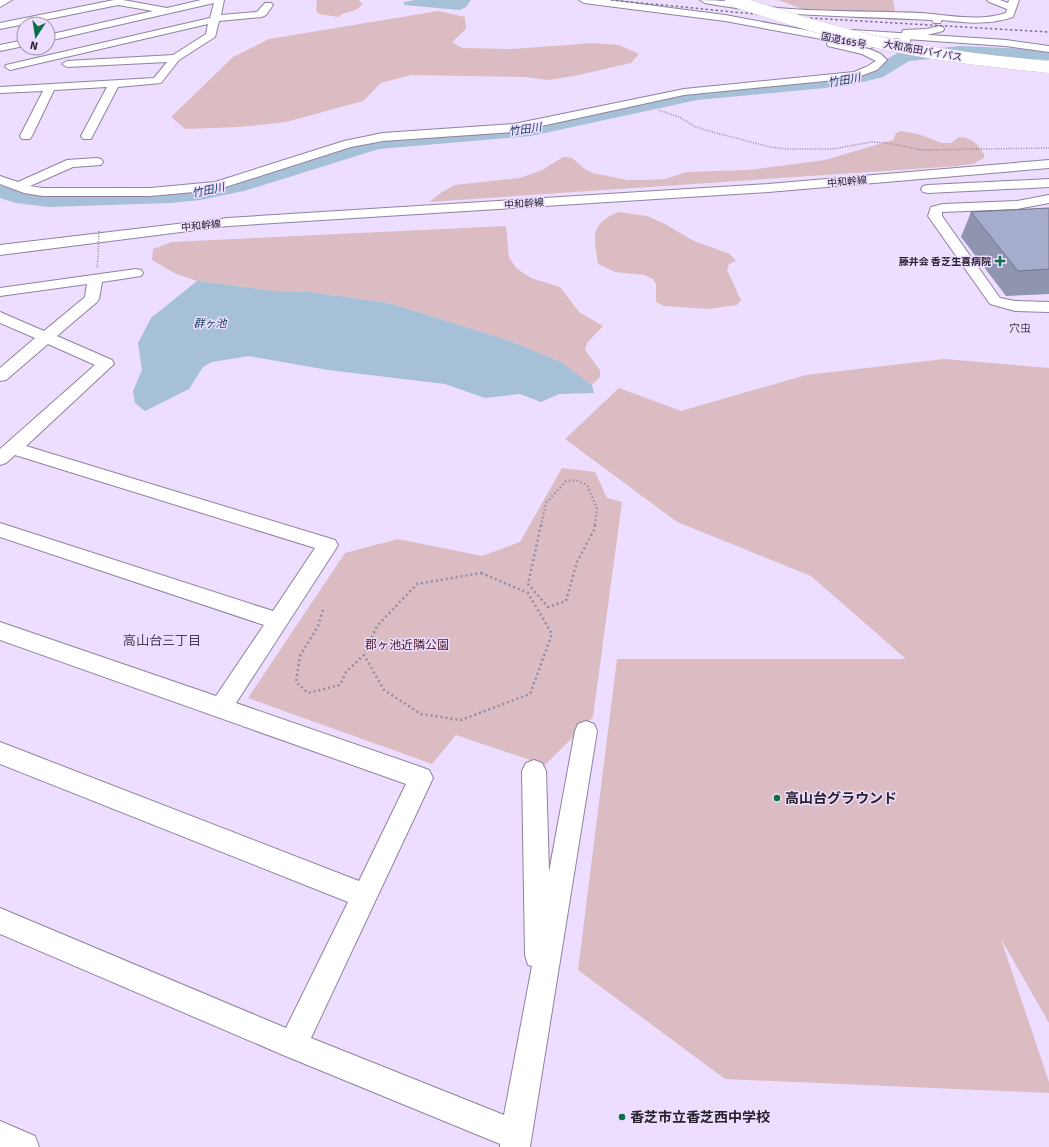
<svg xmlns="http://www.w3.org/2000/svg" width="1049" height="1147" viewBox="0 0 1049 1147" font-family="Signika,'Noto Sans JP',sans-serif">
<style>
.green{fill:#dbbcc2}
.water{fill:#a6c0d7}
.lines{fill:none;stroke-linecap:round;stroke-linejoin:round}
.river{fill:#a6c0d7;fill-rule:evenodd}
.minor-casing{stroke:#8f829f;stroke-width:2}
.major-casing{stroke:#8f829f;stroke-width:2}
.highway-casing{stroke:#8f829f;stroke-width:2}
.path-far2{stroke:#968ca4;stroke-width:1.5;stroke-dasharray:1 1.5;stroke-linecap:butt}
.path-far1{stroke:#968ca4;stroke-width:2;stroke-dasharray:1.5 2.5;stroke-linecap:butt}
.path{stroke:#968ca4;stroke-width:2.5;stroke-dasharray:2 3;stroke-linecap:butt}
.minor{fill:#fff;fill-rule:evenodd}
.major{fill:#fff;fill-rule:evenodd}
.highway{fill:#fff;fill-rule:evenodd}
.rail{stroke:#7c7388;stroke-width:1.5;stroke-dasharray:2.5 2.5;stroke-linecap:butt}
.highway-bridge-casing{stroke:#8f829f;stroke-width:12;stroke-linecap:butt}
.path-bridge{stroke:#968ca4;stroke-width:1.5;stroke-dasharray:1 1.5;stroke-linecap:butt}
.highway-bridge{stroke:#fff;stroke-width:12}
.wall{fill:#8f94af}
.building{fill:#a6accc;stroke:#74788f}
.poi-dot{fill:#0c6f46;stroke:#eddeff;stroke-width:1.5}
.labels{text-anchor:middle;stroke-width:3;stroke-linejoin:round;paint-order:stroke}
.far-street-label{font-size:10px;fill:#27222e;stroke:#eddeff}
.far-poi-label{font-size:10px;font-weight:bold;fill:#27222e;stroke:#eddeff;text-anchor:end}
.far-water-label{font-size:11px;font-style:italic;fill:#0d3758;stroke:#eddeff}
.far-neighbourhood-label{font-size:11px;fill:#483b55;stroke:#eddeff}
.park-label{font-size:12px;fill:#50202d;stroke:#eddeff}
.neighbourhood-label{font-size:13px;fill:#483b55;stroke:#eddeff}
.near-poi-label{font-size:14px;font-weight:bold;fill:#27222e;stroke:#eddeff;text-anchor:start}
</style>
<rect width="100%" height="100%" fill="#eddeff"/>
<path class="green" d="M317,0H360L359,2L363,3C355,15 348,9 338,17L319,14L316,11Z
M778,0H893L895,11L884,13L805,10Z
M438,11L465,17L466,29L452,42L462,48L512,49L593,43L619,45L639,54L631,63L574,76L548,80L525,77L411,75L381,83L363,101L286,122L239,127L185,129L171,117L233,57L269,39Z
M901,131L918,134L942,143H951L959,137C972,138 977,143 984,154V158L973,164L957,166L429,202L442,192L455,185L520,178L542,170L563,157L572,158L586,170L593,173L627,180H646L665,179L687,172L749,170L825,160L893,140L896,133Z
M618,212L647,216L665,224L694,241L730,254L736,261L729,264L727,270L741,300L737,305L708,309L664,306L656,302V284L653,279L644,275L615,272L598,264C594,236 589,225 618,212Z
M506,226L509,257L516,268L531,278L560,287L579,312L603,326L587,343L585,350L600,370V377L592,385L561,362L513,342L389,303L310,292L275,291L197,281L176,274L152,260L153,249L172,242Z
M944,359L1049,368V1023L1001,939L1049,1082V1093L725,1079L578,970L617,659H906L811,576L677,522L565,439L619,388L681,411L806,375Z
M562,468L595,472L607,498L622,502L593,717L545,765L456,735L432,764L248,698L345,553L398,539L482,556L520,542Z"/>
<path class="water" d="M415,0H471L466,7L460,10L404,5V2Z
M197,281L275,291L310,292L389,303L513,342L561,362L592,385L594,393L559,394L541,402L520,394L485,398L445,384L328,370L249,356L212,362L203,367L189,389L145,411L135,403L133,391L142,370L138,343L151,318Z"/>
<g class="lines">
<path class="river" d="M960,46L1049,50V60L960,56L909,61L883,77L846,86L697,100L531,136L379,149L244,191L200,200L171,203L48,207L16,203L0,198V185L19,191L48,193L171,191L200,188L231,181L337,148L378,137L531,124L697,88L846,76L871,69L899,52Z"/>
<g class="minor-casing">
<path id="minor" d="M0,0H12L0,7Z
M114,0H123L167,8L201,0H224L221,15L257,12L265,3H271L273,5L266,15L262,17L219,21L215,37L179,60L161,83L118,87L91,139H83L81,136L107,87L54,90L32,136L30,139H22L20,136L43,91L0,93V87L154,78L167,62L67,67L62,64L67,61L173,55L206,34L208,24L10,70L5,67L6,65L210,18L214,3L48,41V35L153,11L118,5L0,29V23Z
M700,0C731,0 760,7 791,9C834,12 878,11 921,13C949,15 979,22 1006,13L1007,9L989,2L987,0H1000L1008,3L1009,0H1019L1013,17C989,25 967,23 942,20L940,23H934L932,20C856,16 780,17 705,3Z
M939,26L943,27L944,29L943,31L927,35H911L910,42L902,45L845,39L838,40L837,42L869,49L881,54L887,60L877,70L855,78L684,95L514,132L383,141L351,147L216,190L150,196H43L24,193L0,184V176L18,182L67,160L97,158L101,159L103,162L101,165L73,167L30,186L43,188H150L215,182L344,141L383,133L514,124L684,89L854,72L866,67L876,61L862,54L828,46L827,44L829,36L845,33L900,39L903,30L927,29Z
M24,40V46L0,51V45Z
M1049,195V203L1017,209L942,212V216L1000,298L1015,301L1049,302V312L1015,311L990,304L928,216L931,207L943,204L1017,201Z
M136,269L141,270L143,273L141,276L102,282L99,299L97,302L57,336L112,360L114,364L26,446L335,540L338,545L335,550L236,703L421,767L429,770L433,778L311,1038L504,1115L532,966L528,965L525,955L522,771L526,763L534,760L542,763L546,771L549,872L575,731L578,724L586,721L594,724L597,731L530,1147H500V1144L283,1055L0,934V908L286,1028L348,902L0,764V742L359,881L406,784L0,640V622L216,696L264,625L0,537V523L273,611L315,548L15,455L6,463L0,465V449L95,365L48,344L6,380L0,381V368L35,338L0,323V312L44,331L85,297L87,284L0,296V288Z
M0,1121L35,1136L39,1147H0Z"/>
</g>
<g class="major-casing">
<path id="major" d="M1049,160V168L768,192L228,226L0,255V245L228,218L768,184Z
M1049,179V187L928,193L923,192L921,189L923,186L928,185Z"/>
</g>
<g class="highway-casing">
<path id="highway" d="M579,0H609L725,15L870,42L874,43L876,45L874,47L870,48L725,21L584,3Z
M853,30L1006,40L1049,46V52L1006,46L849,35L847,33L849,31Z"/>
</g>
<path class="path-far2" d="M659,110L681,118L694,126L705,130L770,147L787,149H832L872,142L887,143L922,150L1049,148
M97,267L98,257"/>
<path class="path-far1" d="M541,526L546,503L566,481L576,480L587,485L597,508L595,526"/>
<path class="path" d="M541,525L528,584L548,607L566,601L577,562L594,530L595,525
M481,573L528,593L552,634L530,694L461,720L421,714L384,690L364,655L377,626L417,584Z
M323,610L318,626L300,656L296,682L308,693L340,685L346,672L364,655"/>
<use href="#minor" class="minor"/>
<use href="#major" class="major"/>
<use href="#highway" class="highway"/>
<path class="rail" d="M611,0L775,16L1049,32"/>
<g class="highway-bridge-casing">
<path id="highway-bridge" d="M731,0C787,18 843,36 901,47C950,57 999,62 1049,67"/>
</g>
<path class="path-bridge" d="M98,257L99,231"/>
<use href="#highway-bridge" class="highway-bridge"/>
</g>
<path class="wall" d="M1049,208V294L1006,296L961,237L971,212Z"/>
<path class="building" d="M1049,208V269L1018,271L971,212Z"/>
<g class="poi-dot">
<path d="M998 255h4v4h4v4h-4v4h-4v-4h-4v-4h4z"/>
<circle cx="777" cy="798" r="4"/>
<circle cx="622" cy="1117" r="4"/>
</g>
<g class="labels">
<g class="far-street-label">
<text transform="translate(844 40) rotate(11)" y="4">国道165号</text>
<text transform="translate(923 50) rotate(10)" y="4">大和高田バイパス</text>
<text transform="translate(847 181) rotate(-5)" y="4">中和幹線</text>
<text transform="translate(524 203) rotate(-4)" y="4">中和幹線</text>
<text transform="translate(201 225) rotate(-6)" y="4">中和幹線</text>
</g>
<g class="far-poi-label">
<text x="991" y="265">藤井会 香芝生喜病院</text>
</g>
<g class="far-water-label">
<text transform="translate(844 80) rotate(-10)" y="4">竹田川</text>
<text transform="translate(525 129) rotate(-8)" y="4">竹田川</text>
<text transform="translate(208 190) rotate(-12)" y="4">竹田川</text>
<text x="210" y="327">群ヶ池</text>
</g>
<g class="far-neighbourhood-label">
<text x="1020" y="332">穴虫</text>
</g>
<g class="park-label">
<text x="407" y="649">郡ヶ池近隣公園</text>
</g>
<g class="neighbourhood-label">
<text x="162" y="645">高山台三丁目</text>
</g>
<g class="near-poi-label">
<text x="785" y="803">高山台グラウンド</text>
<text x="630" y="1122">香芝市立香芝西中学校</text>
</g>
</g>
<g transform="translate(36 36) rotate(192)"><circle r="19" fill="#eddeff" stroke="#9e93ab"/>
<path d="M0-3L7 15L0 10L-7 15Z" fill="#0c6f46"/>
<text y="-6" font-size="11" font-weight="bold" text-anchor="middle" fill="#27222e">N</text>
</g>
</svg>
